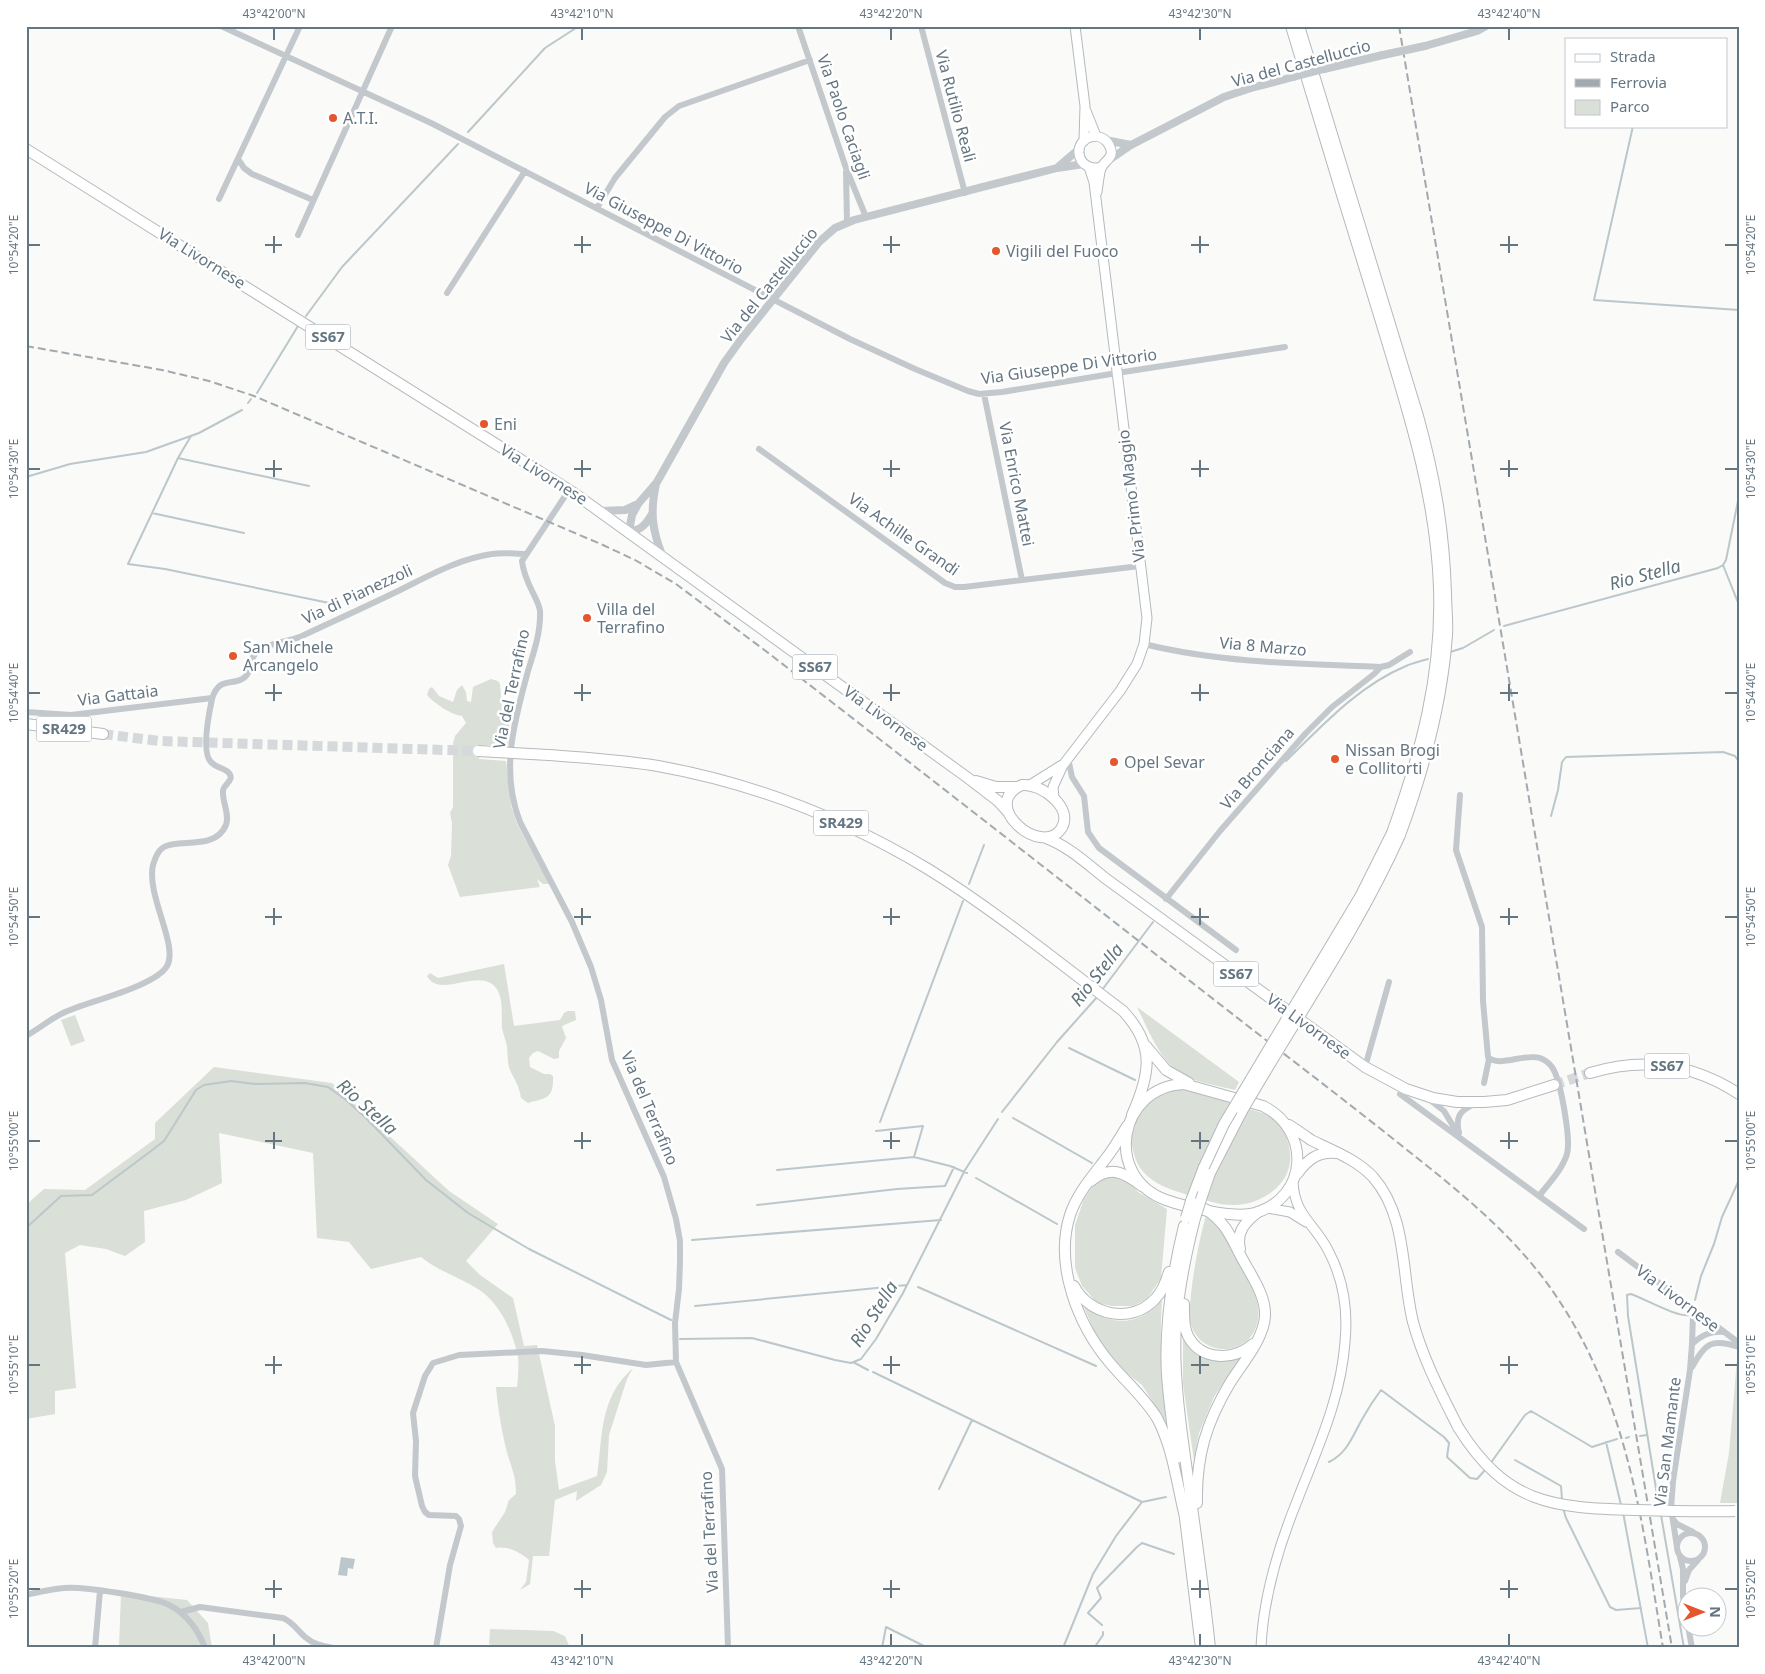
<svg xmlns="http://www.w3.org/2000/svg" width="1765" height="1674" viewBox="0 0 1765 1674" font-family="'Noto Sans',sans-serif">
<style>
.green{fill:#dadfd7}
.water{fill:#bbc7cb}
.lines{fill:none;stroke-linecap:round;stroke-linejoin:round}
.stream{stroke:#bbc7cb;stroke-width:2}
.primary-tunnel{stroke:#d5d9db;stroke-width:10;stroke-dasharray:10 5;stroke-linecap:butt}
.secondary-casing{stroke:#b3babf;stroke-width:11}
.primary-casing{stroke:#b5babe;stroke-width:12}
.trunk-casing{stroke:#b4b9bd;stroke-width:12}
.minor{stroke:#c3c8cc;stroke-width:6}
.tertiary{stroke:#c3c8cc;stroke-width:8}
.secondary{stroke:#fff;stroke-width:9}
.primary{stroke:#fff;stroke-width:10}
.trunk{stroke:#fff;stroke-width:10}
.rail{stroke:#a2aab0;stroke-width:2;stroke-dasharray:8 4;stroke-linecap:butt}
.primary-bridge-casing{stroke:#b5babe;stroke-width:12;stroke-linecap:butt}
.trunk-bridge-casing{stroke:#b4b9bd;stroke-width:12;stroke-linecap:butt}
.tertiary-bridge{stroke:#c3c8cc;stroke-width:8}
.primary-bridge{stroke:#fff;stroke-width:10}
.trunk-bridge{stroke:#fff;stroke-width:10}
.ticks{fill:none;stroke:#657683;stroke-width:2}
.poi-dot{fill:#e4572e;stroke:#fff;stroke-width:2}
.labels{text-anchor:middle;stroke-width:5;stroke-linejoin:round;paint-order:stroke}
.shield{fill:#fff;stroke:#939fa8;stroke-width:1}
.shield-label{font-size:15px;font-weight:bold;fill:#657683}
.street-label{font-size:16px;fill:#657683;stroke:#fff}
.poi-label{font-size:16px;fill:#657683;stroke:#fff;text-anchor:start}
.water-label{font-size:18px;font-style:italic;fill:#60757c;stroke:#fff}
.neatline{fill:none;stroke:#657683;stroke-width:2}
.ticks-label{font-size:12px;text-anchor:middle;fill:#657683}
</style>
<rect width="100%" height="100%" fill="#fafaf8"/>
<path class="green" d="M491,679L498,681L500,684L502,710L510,727L508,745H479V759L506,761L511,805L517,824L550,884H543L537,879L540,887L460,897L448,865L451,856L452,823L450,813L453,807V743L455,736L466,723L462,716C450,714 435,704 427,695L429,689L432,687L439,696L453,702L457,690L462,685L466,692L467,701L471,702L473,687Z
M504,964L514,1026L560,1020L564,1013L568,1011H575L576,1020L564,1025L562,1027L566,1038L559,1051V1058L554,1059L538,1051L533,1053L529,1058L530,1067L544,1074H550L553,1076C554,1099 546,1098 528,1103L521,1098C519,1085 515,1081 510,1070C507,1063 508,1054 507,1047C506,1040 503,1034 502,1028C501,1015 505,993 492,984C473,971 439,998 427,976L430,973L438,978Z
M1137,1007L1239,1082L1235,1090C1219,1086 1201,1083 1186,1077C1162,1066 1148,1029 1137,1007Z
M75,1015L85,1041L71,1046L61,1020Z
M214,1067L332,1083L449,1191L498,1224L466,1261L480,1275L513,1298L524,1346L537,1345L555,1426V1461L559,1490L597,1476C603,1435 599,1398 633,1368L627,1379L609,1435L607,1472L601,1485L576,1501L577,1491L555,1500L549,1556H533L530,1584L520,1590L526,1582L529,1560C520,1552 508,1546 496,1548L493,1543L492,1532L505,1512L509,1500L516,1494C516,1477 513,1472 508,1456C502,1434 498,1410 496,1387H517C518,1378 519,1366 518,1357C513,1332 500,1303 478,1289C459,1277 438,1271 421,1257L371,1269L349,1242L317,1238L313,1153L219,1133L222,1183L186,1200L144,1211L145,1242L125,1256L106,1249L80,1245L65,1253L76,1388L55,1391V1414L26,1419V1205L44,1189L85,1190L155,1139V1123Z
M1180,1089L1189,1090L1269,1115C1282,1125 1289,1137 1290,1154C1293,1183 1263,1204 1236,1205C1221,1206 1206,1200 1192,1196C1167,1189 1141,1181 1134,1154C1132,1146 1130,1138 1132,1131C1137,1105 1157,1094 1180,1089Z
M1112,1175L1129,1181L1138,1192L1167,1209L1161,1278L1147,1299L1133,1306H1112L1097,1303L1082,1286L1075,1268V1225L1084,1199L1096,1181Z
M1206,1215C1210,1217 1216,1220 1219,1223C1227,1233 1233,1248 1239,1260C1247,1275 1255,1289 1258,1306C1265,1359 1192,1365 1189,1313C1189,1307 1191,1300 1191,1294C1194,1267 1199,1241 1206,1215Z
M1162,1300C1159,1341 1162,1381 1166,1422L1142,1385L1120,1368L1096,1336L1082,1302C1101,1320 1123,1328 1147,1313C1153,1310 1158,1304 1162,1300Z
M1183,1333C1197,1360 1215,1368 1243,1355L1214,1397L1199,1433L1194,1461L1183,1384Z
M1737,1360L1739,1361V1503H1720L1729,1453Z
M121,1593L187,1600L208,1623L212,1648H119Z
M490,1629L553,1631L565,1636L570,1648H503L489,1644Z"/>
<path class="water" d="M341,1557L355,1559L353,1569L348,1568L347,1576L338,1575Z"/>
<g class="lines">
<path class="stream" d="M1633,126L1594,300L1739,310
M468,132L545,48L579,26
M306,316L342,267L458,144
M257,393L298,326
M248,403L251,399
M191,436L178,458L128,564L165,569L339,605
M178,458L309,486
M26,477L70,464L146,452L199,433L242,410
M152,513L244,533
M1723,565L1739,605
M1504,626L1718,568L1723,565L1726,560L1739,496
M1450,652L1463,648L1494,630
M1286,761C1322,726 1358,686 1406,666C1413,663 1421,661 1428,659
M1551,816L1558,790L1562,762L1566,757L1723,752L1735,756L1739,762
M969,884L984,845
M1102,990L1153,922
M1069,1048L1135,1080
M1002,1112L1057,1042L1098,996
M1013,1118L1092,1163
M880,1122L963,901
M876,1131L923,1126L914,1157
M777,1170L914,1157L950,1166L967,1173
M976,1178L1057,1224
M757,1205L897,1189L945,1186L954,1167
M26,1228L61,1196L92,1195L147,1154L164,1141L196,1090L204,1085L231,1081L255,1084L305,1083L328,1087L345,1099L366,1118L426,1180L468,1213L529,1249L671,1320
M692,1240L941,1220
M918,1287L1096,1366
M1695,1300L1701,1276L1714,1244L1722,1217L1739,1180
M695,1306L907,1285
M680,1339L752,1338L835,1360L851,1363L861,1359L876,1339L903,1293L965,1170L998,1119
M853,1362L868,1370
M873,1372L1142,1502L1166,1497
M1640,1436L1647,1435
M1626,1438L1629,1437
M1606,1442L1621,1505
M1515,1460L1561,1486L1562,1500
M1329,1462C1349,1452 1353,1434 1364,1416C1369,1407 1375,1398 1381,1390L1444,1437L1449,1443L1447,1457L1470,1478L1477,1479L1486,1469
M1490,1464L1525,1415L1531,1411L1592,1447L1617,1439
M939,1489L972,1420
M1659,1507L1628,1316L1627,1295L1631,1294C1645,1299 1678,1318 1690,1315
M1563,1508L1566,1518L1610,1607L1616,1610L1641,1608
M1623,1512L1648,1648
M1661,1515L1684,1648
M1102,1625L1088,1613L1101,1598L1097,1588L1137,1547L1142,1543L1174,1554
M882,1648L886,1627L928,1648
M1063,1648L1093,1574L1116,1536L1142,1502
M1094,1648L1103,1635V1632"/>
<path class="primary-tunnel" d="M103,734L159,741L478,751
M1554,1085L1590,1073"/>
<g class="secondary-casing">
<path id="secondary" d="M1075,26L1085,106L1084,141
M1086,111L1096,136
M1097,192C1098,185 1099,175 1101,168C1105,160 1116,157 1109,145C1101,130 1078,136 1079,153C1080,165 1091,170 1102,167
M1030,785L1062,765
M1054,799L1053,787L1063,765L1120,691L1137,664L1144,644L1147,618L1094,182L1089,167
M1267,1208L1290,1212L1306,1222
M1261,1648C1263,1597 1278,1548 1297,1501C1317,1449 1341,1399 1345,1342C1348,1311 1343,1278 1328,1250C1314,1223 1294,1215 1293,1181"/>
</g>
<g class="primary-casing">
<path id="primary" d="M26,149L574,493L968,778L998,801L1007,811
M26,724L103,734
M549,755C585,758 622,760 658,766C753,783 845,819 928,869C996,911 1059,963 1123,1011C1156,1046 1150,1075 1132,1115
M976,781L996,787H1017
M1022,785C1041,783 1075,808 1061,829C1041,858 978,804 1022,785Z
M1046,838C1068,846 1086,863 1105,878L1365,1067L1406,1089L1433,1098L1457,1102H1484L1507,1100L1554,1085
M1146,1046L1166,1070L1189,1083
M1590,1073C1643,1057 1692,1063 1739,1094
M1184,1084L1263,1106C1311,1130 1309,1197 1255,1213C1235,1219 1186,1207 1166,1200C1103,1177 1118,1087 1184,1084Z
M1289,1125C1297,1130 1304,1135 1311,1140C1333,1151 1356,1159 1373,1177C1408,1217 1401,1274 1413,1322C1423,1359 1441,1393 1458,1427
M1297,1174C1307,1160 1318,1151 1336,1153"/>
</g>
<g class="trunk-casing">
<path id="trunk" d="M1291,26C1320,122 1349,219 1379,315C1406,405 1436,493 1439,588C1442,675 1421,752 1392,833
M1299,26L1418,416C1435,477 1444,530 1446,593C1446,607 1448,621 1447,635C1442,704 1424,770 1400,835
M1127,1126C1120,1138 1113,1150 1104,1161C1091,1178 1077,1194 1070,1215C1054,1265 1078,1325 1110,1363C1126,1382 1144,1397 1157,1418C1173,1448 1177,1484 1185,1517
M1091,1181C1110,1165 1124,1172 1142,1186
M1203,1193L1210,1173L1242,1111
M1191,1201L1204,1167
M1195,1218C1186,1253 1179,1287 1176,1323C1173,1372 1180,1422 1187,1471C1195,1530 1204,1589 1210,1648
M1240,1249C1236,1232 1245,1222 1258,1212
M1074,1286C1089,1315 1131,1325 1155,1299C1162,1292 1166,1282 1169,1272
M1184,1304C1184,1315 1183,1326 1188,1336C1201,1361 1234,1361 1253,1344
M1177,1458C1173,1431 1169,1402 1167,1375C1164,1324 1172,1275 1184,1226
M1197,1503C1196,1457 1206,1423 1230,1383C1241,1365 1264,1339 1265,1316C1266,1296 1252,1277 1243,1260C1231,1238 1227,1223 1205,1209
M1184,1510L1201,1648"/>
</g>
<path class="minor" d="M221,26L431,123L850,339L915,369L968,391L979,394L1002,392L1117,373L1285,347
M798,26L846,168L866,217
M921,26L965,193
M238,159L244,168L252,174L313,200
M846,172L847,223
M219,199L300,26
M597,208L615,178L665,117L679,106L810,60
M298,235L392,26
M447,293L525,171
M984,394L1022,580
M759,449L945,583L955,587H964L1140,566
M569,490L522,561C523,572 528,583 533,593C536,599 539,604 540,611C541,631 534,652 528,671C514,723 500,770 520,822L572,922L591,967L601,1000L612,1060L664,1177L676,1219L680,1241V1262L679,1289L675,1323L676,1362L722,1469L728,1648
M1144,644C1221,663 1302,664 1381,667L1389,665L1410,652
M26,712L71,715L212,698
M1068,758L1072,777L1084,796L1088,832L1099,848L1236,950
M1460,795L1456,850L1482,927L1483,1001L1488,1057C1498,1068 1525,1053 1540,1058C1545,1060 1549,1063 1552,1067C1561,1080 1571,1140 1567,1154C1562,1170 1549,1183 1539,1196
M1166,899L1220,831L1306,733L1332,707L1374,674L1381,667
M26,1036C39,1029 50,1019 63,1013C85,1002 155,987 167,966C179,946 146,895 153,865C155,859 157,851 164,847C179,838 215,851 226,825C230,814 222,802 223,791C223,785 235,780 229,773C225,768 216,768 211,762C201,752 209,713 212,699C219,675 234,687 245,677C253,670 249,657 258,651C270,642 289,642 302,636C334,621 365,607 396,592C427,577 457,559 492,554C503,552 515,554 526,554
M1365,1067L1389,982
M1484,1083L1489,1059
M1400,1094L1584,1229
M1430,1100L1444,1111L1458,1134
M1459,1133C1455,1117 1460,1110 1475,1104
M1618,1252L1739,1343
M1692,1344C1702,1335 1710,1331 1724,1332
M1692,1367C1705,1343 1712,1338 1739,1347
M1673,1519L1677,1524L1693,1532
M1677 1547a14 14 0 1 1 28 0a14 14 0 1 1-28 0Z
M1677,1547L1671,1508L1673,1481L1690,1370L1692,1344L1693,1315L1688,1304
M1680,1557L1683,1569V1597L1688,1622
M1685,1581L1689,1570L1698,1560
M26,1595C39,1592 51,1589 64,1588C81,1586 154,1597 169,1605C186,1613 199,1631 205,1648
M181,1612L200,1607L283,1618C294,1623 297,1630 305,1637C313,1644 322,1646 333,1648
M1688,1626L1692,1648
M95,1648L100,1591
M436,1648L450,1565L461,1526L459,1519L456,1516L429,1515L425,1512L422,1506L415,1476L416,1441L413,1413L425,1376L433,1363L459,1355L542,1351L582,1355L646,1365L676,1362"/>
<path class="tertiary" d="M1425,46L1477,31L1486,26
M1324,69L1383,55
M1105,140L1131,145
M1109,160L1131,145L1224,97L1251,88L1293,77
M1058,167L1079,149
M656,484C650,512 652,529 662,555
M601,511L625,510L638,504
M652,514C646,524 641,531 629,531L632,515L638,504L657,482L724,363L742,338L819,242L835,228L854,220L1057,168L1084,164"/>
<use href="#secondary" class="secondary"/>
<use href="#primary" class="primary"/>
<use href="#trunk" class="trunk"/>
<path class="rail" d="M1399,26L1672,1648
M26,346L162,370L209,381L254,396L603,545L635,560L676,584L767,652C929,777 1091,904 1253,1030C1305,1070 1356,1109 1407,1150C1464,1195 1520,1240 1560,1302C1629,1407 1643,1527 1663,1648"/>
<g class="primary-bridge-casing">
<path id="primary-bridge" d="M478,751L549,755
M1458,1427C1506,1504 1552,1508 1636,1510C1669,1511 1702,1512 1735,1511"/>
</g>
<g class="trunk-bridge-casing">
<path id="trunk-bridge" d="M1242,1111C1295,1019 1357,931 1400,835
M1204,1167L1224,1124L1361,895L1392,833
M1186,1218L1191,1201
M1195,1218L1203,1193"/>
</g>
<path class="tertiary-bridge" d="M1383,55L1425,46
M1293,77L1324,69"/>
<use href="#primary-bridge" class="primary-bridge"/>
<use href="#trunk-bridge" class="trunk-bridge"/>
</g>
<path class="ticks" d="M274,28V40M582,28V40M891,28V40M1200,28V40M1509,28V40M274,236V253M582,236V253M891,236V253M1200,236V253M1509,236V253M28,245H40M265,245H282M574,245H591M883,245H900M1191,245H1209M1500,245H1518M1725,245H1738M274,460V477M582,460V477M891,460V477M1200,460V477M1509,460V477M28,469H40M265,469H282M574,469H591M883,469H900M1191,469H1209M1500,469H1518M1725,469H1738M274,684V701M582,684V701M891,684V701M1200,684V701M1509,684V701M28,693H40M265,693H282M574,693H591M883,693H900M1191,693H1209M1500,693H1518M1725,693H1738M274,908V925M582,908V925M891,908V925M1200,908V925M1509,908V925M28,917H40M265,917H282M574,917H591M883,917H900M1191,917H1209M1500,917H1518M1725,917H1738M274,1132V1149M582,1132V1149M891,1132V1149M1200,1132V1149M1509,1132V1149M28,1141H40M265,1141H282M574,1141H591M883,1141H900M1191,1141H1209M1500,1141H1518M1725,1141H1738M274,1356V1374M582,1356V1374M891,1356V1374M1200,1356V1374M1509,1356V1374M28,1365H40M265,1365H282M574,1365H591M883,1365H900M1191,1365H1209M1500,1365H1518M1725,1365H1738M274,1580V1598M582,1580V1598M891,1580V1598M1200,1580V1598M1509,1580V1598M28,1589H40M265,1589H282M574,1589H591M883,1589H900M1191,1589H1209M1500,1589H1518M1725,1589H1738M274,1634V1646M582,1634V1646M891,1634V1646M1200,1634V1646M1509,1634V1646"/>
<g class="poi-dot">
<circle cx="333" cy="118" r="5"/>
<circle cx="996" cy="251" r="5"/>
<circle cx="484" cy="424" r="5"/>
<circle cx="587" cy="618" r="5"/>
<circle cx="233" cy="656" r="5"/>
<circle cx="1335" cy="759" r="5"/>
<circle cx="1114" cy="762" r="5"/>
</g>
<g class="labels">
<g class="shield">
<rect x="305.5" y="324.5" width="45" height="25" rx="4"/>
<rect x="792.5" y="654.5" width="45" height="25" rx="4"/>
<rect x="36.5" y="716.5" width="55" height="25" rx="4"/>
<rect x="813.5" y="810.5" width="55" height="25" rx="4"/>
<rect x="1213.5" y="961.5" width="45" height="25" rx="4"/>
<rect x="1644.5" y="1053.5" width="45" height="25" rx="4"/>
</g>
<g class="shield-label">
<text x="328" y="342">SS67</text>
<text x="815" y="672">SS67</text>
<text x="64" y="734">SR429</text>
<text x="841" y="828">SR429</text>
<text x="1236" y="979">SS67</text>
<text x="1667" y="1071">SS67</text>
</g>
<g class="street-label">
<text transform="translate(1301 63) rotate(-15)" y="6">Via del Castelluccio</text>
<text transform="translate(956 106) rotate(75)" y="6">Via Rutilio Reali</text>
<text transform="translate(844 117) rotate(71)" y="6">Via Paolo Caciagli</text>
<text transform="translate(664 228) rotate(28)" y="6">Via Giuseppe Di Vittorio</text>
<text transform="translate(202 258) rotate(32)" y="6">Via Livornese</text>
<text transform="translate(769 285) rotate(-51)" y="6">Via del Castelluccio</text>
<text transform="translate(1069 366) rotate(-8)" y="6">Via Giuseppe Di Vittorio</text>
<text transform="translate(544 474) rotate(32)" y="6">Via Livornese</text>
<text transform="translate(1017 484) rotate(79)" y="6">Via Enrico Mattei</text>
<text transform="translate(1131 496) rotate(-97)" y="6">Via Primo Maggio</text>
<text transform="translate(904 534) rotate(35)" y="6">Via Achille Grandi</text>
<text transform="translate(357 594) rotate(-25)" y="6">Via di Pianezzoli</text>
<text transform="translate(1263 646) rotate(5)" y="6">Via 8 Marzo</text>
<text transform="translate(511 689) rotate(-78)" y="6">Via del Terrafino</text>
<text transform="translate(118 695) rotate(-7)" y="6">Via Gattaia</text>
<text transform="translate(886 718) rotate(36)" y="6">Via Livornese</text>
<text transform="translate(1257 768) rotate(-49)" y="6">Via Bronciana</text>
<text transform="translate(1309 1026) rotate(36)" y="6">Via Livornese</text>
<text transform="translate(650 1108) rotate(67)" y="6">Via del Terrafino</text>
<text transform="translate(1678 1298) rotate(37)" y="6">Via Livornese</text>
<text transform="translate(1667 1442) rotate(-83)" y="6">Via San Mamante</text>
<text transform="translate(709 1532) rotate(-93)" y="6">Via del Terrafino</text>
</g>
<g class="poi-label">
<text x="343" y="124">A.T.I.</text>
<text x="1006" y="257">Vigili del Fuoco</text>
<text x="494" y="430">Eni</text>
<text x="597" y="615">Villa del<tspan x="597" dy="18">Terrafino</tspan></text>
<text x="243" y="653">San Michele<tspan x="243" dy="18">Arcangelo</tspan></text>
<text x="1345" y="756">Nissan Brogi<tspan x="1345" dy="18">e Collitorti</tspan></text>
<text x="1124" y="768">Opel Sevar</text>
</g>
<g class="water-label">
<text transform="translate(1645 575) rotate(-15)" y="6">Rio Stella</text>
<text transform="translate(1097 975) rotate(-52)" y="6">Rio Stella</text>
<text transform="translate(367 1107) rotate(42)" y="6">Rio Stella</text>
<text transform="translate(874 1314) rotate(-58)" y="6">Rio Stella</text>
</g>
</g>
<rect width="1765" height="1674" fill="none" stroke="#ffffff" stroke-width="55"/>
<rect x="1565" y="38" width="162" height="90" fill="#ffffff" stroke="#c1c8cd"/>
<rect x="1575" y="54" width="25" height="8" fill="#ffffff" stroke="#c1c8cd"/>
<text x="1610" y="62" font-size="15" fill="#657683">Strada</text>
<rect x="1575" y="79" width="25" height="8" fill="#a2aab0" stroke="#c1c8cd"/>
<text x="1610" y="88" font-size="15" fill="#657683">Ferrovia</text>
<rect x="1575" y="100" width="25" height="15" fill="#dadfd7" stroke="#c1c8cd"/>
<text x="1610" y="112" font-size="15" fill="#657683">Parco</text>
<g transform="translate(1702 1612) rotate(90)"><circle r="24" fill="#ffffff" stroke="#c1c8cd"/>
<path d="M0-4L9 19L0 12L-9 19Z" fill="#e4572e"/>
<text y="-8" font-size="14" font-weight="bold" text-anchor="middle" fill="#657683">N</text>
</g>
<rect x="28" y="28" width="1710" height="1618" class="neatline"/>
<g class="ticks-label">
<text x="274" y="18">43°42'00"N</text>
<text x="582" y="18">43°42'10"N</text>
<text x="891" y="18">43°42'20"N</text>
<text x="1200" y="18">43°42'30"N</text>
<text x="1509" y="18">43°42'40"N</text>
<text transform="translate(1751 245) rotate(-90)" y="4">10°54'20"E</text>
<text transform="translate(14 245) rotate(-90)" y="4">10°54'20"E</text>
<text transform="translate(1751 469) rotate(-90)" y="4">10°54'30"E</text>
<text transform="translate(14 469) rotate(-90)" y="4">10°54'30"E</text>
<text transform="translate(1751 693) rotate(-90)" y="4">10°54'40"E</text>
<text transform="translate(14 693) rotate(-90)" y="4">10°54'40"E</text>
<text transform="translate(1751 917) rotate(-90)" y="4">10°54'50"E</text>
<text transform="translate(14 917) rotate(-90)" y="4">10°54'50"E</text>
<text transform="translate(1751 1141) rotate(-90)" y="4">10°55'00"E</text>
<text transform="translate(14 1141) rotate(-90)" y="4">10°55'00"E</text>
<text transform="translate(1751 1365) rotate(-90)" y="4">10°55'10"E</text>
<text transform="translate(14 1365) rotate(-90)" y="4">10°55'10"E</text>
<text transform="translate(14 1589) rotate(-90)" y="4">10°55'20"E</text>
<text transform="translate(1751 1589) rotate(-90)" y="4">10°55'20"E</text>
<text x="274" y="1665">43°42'00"N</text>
<text x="582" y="1665">43°42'10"N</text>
<text x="891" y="1665">43°42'20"N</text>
<text x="1200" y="1665">43°42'30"N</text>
<text x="1509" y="1665">43°42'40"N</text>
</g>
</svg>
